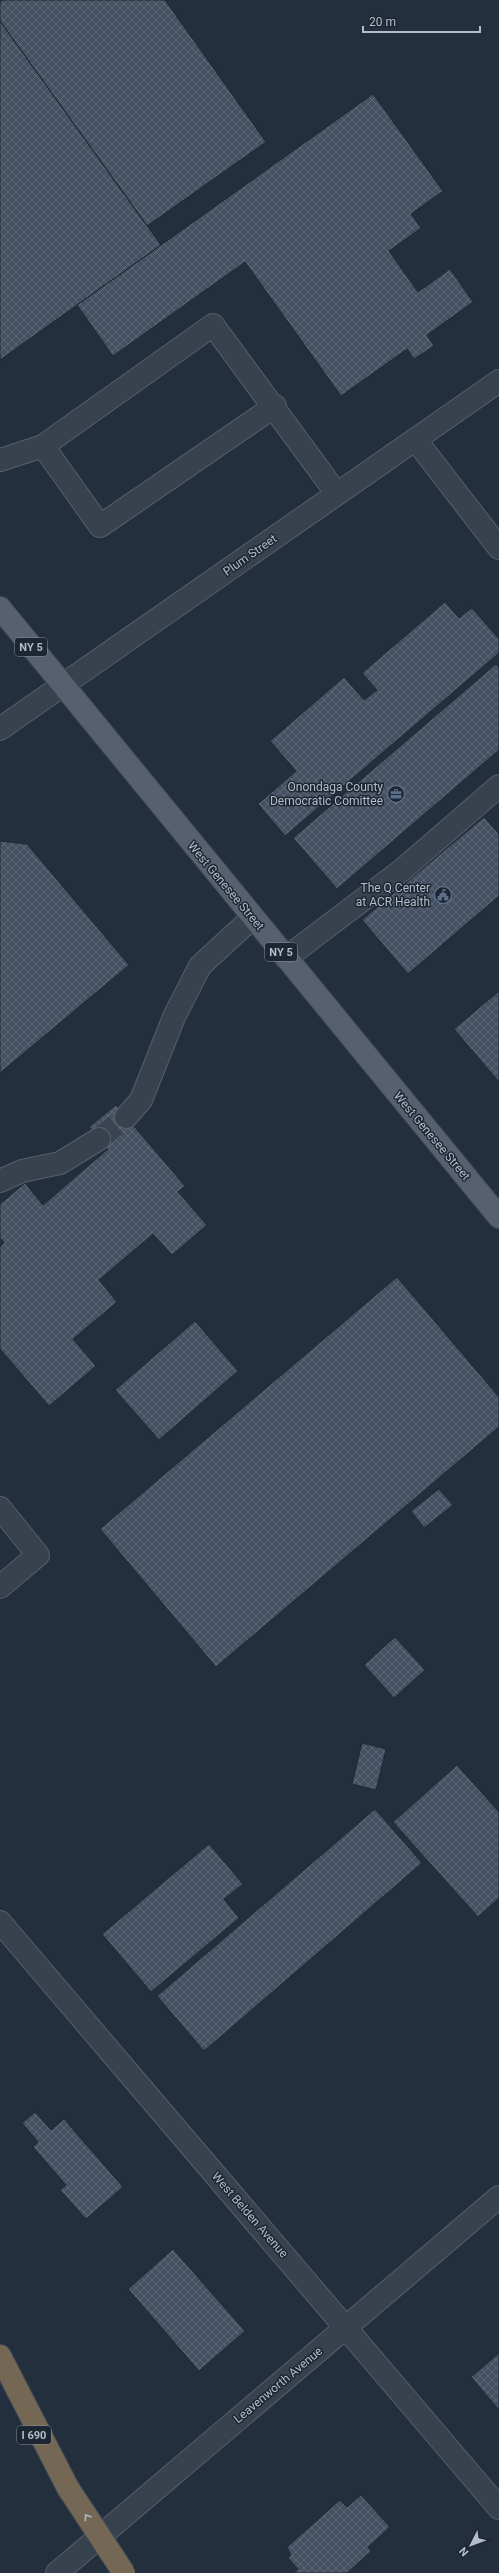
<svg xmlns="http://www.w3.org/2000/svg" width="499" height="2573" viewBox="0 0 499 2573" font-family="Roboto,sans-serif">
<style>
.building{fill:url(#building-cross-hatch);stroke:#1f2835}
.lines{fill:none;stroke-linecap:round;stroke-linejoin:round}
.minor-tunnel{stroke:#3a4453;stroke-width:22;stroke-dasharray:22 11;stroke-linecap:butt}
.minor-casing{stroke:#565f6c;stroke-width:24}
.major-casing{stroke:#414a57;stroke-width:24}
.highway-casing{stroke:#434c59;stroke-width:24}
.minor{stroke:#38414e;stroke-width:22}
.major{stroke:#56606e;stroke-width:22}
.highway{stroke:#746855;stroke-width:22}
.highway-bridge-casing{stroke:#434c59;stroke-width:24;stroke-linecap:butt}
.highway-bridge{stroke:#746855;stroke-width:22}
.oneway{stroke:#aeb4bd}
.labels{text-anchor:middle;stroke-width:3;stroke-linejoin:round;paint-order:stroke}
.shield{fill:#1d2633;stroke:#878f9c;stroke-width:1}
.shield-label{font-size:11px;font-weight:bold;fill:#b4bcc9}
.street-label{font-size:12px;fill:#b4bcc9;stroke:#1d2633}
.poi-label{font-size:12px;fill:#b4bcc9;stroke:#1d2633;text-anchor:end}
</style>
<defs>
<pattern id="building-cross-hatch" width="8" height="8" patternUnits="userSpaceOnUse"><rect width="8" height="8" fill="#455162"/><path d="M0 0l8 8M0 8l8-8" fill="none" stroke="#5d6877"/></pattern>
</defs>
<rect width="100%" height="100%" fill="#242f3e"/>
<path class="building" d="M3,0H165L266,142L147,226L0,21V2Z
M0,21L161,245L0,360Z
M373,94L443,191L411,214L421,228L389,251L418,292L450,269L473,302L427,335L434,346L414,359L407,349L341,396L245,262L113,356L77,305Z
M445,602L459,618L472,608L499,639V653L285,836L258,804L296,771L270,741L344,677L364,700L377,690L362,673Z
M496,664L499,667V750L337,889L293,838Z
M484,817L499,834V896L408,974L362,920Z
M0,841L27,844L129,965L0,1073Z
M499,991V1082L454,1029Z
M116,1105L185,1186L178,1192L207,1225L172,1255L153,1234L99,1280L117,1302L73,1339L96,1366L49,1406L0,1349V1247L4,1243L0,1238V1204L25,1183L43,1205L108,1149L89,1127Z
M397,1277L499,1397V1427L216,1667L100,1529Z
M195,1321L238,1371L159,1440L115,1390Z
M439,1489L453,1505L424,1528L411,1511Z
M395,1637L425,1670L394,1698L364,1665Z
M362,1743L386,1749L376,1790L352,1784Z
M457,1765L499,1812V1898L478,1917L393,1822Z
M375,1809L422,1863L204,2051L157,1996Z
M209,1844L243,1884L224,1899L239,1918L151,1992L102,1934Z
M35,2112L51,2130L64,2119L123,2187L86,2219L60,2190L66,2185L33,2147L38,2142L22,2123Z
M173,2249L245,2331L199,2371L128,2289Z
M499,2353V2410L471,2377Z
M361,2495L390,2527L368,2547L371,2551L347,2573H293L298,2569L288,2558L291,2555L287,2547L340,2500L347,2507Z"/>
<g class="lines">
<path class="minor-tunnel" d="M99,1139L126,1117"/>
<g class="minor-casing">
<path id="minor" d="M275,406L100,526L43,446L213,325L337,494
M415,439L499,548
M0,460L43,446
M0,729L499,381
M286,958L402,870L499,786
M126,1117L141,1100L174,1017L200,966L252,918
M0,1181L22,1171L60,1163L99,1139
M0,1508L38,1555L0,1587
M0,1922L499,2508
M57,2573L499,2197"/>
</g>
<g class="major-casing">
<path id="major" d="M0,608L499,1217"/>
</g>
<g class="highway-casing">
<path id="highway" d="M0,2356L68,2488"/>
</g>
<use href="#minor" class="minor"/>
<use href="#major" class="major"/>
<use href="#highway" class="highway"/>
<g class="highway-bridge-casing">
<path id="highway-bridge" d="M68,2488L124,2573"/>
</g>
<use href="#highway-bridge" class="highway-bridge"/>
</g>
<defs><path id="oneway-chevron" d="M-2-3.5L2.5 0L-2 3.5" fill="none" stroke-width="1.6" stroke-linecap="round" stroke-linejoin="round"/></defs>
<use class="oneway" href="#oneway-chevron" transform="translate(87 2517) rotate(-123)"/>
<defs>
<g id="office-ring" transform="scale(0.9)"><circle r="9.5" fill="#1d2633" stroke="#5c6f8a" stroke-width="1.5"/><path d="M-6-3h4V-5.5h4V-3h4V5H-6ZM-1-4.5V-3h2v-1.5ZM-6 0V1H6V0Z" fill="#5c6f8a"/></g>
<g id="civic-ring" transform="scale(0.9)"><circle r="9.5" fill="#1d2633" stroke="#5c6f8a" stroke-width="1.5"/><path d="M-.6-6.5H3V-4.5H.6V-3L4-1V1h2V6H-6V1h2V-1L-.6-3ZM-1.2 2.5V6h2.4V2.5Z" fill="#5c6f8a"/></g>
</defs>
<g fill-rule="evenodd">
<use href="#office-ring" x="396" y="794"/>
<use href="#civic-ring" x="443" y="895"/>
</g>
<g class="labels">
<g class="shield">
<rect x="15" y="638" width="32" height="18" rx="3"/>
<rect x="265" y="943" width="32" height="18" rx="3"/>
<rect x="17" y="2426" width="34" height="18" rx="3"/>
</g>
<g class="shield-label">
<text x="31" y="651">NY 5</text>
<text x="281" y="956">NY 5</text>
<text x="34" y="2439">I 690</text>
</g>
<g class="street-label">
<text transform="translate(250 555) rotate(-35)" y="4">Plum Street</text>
<text transform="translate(226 886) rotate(50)" y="4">West Genesee Street</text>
<text transform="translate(432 1136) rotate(50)" y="4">West Genesee Street</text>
<text transform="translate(250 2215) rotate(49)" y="4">West Belden Avenue</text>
<text transform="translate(278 2385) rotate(-40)" y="4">Leavenworth Avenue</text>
</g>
<g class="poi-label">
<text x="383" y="791">Onondaga County<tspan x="383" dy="14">Democratic Comittee</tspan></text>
<text x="430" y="892">The Q Center<tspan x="430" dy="14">at ACR Health</tspan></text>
</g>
</g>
<g transform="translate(471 2545) rotate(228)" stroke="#1d2633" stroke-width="3" paint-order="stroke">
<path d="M0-3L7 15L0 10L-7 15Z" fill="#b4bcc9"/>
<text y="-6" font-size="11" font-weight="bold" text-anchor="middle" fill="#b4bcc9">N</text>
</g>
<path d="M363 26v6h117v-6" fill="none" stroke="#b4bcc9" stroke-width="2"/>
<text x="369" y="26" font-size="12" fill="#b4bcc9" stroke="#1d2633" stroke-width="3" paint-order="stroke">20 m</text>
</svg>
